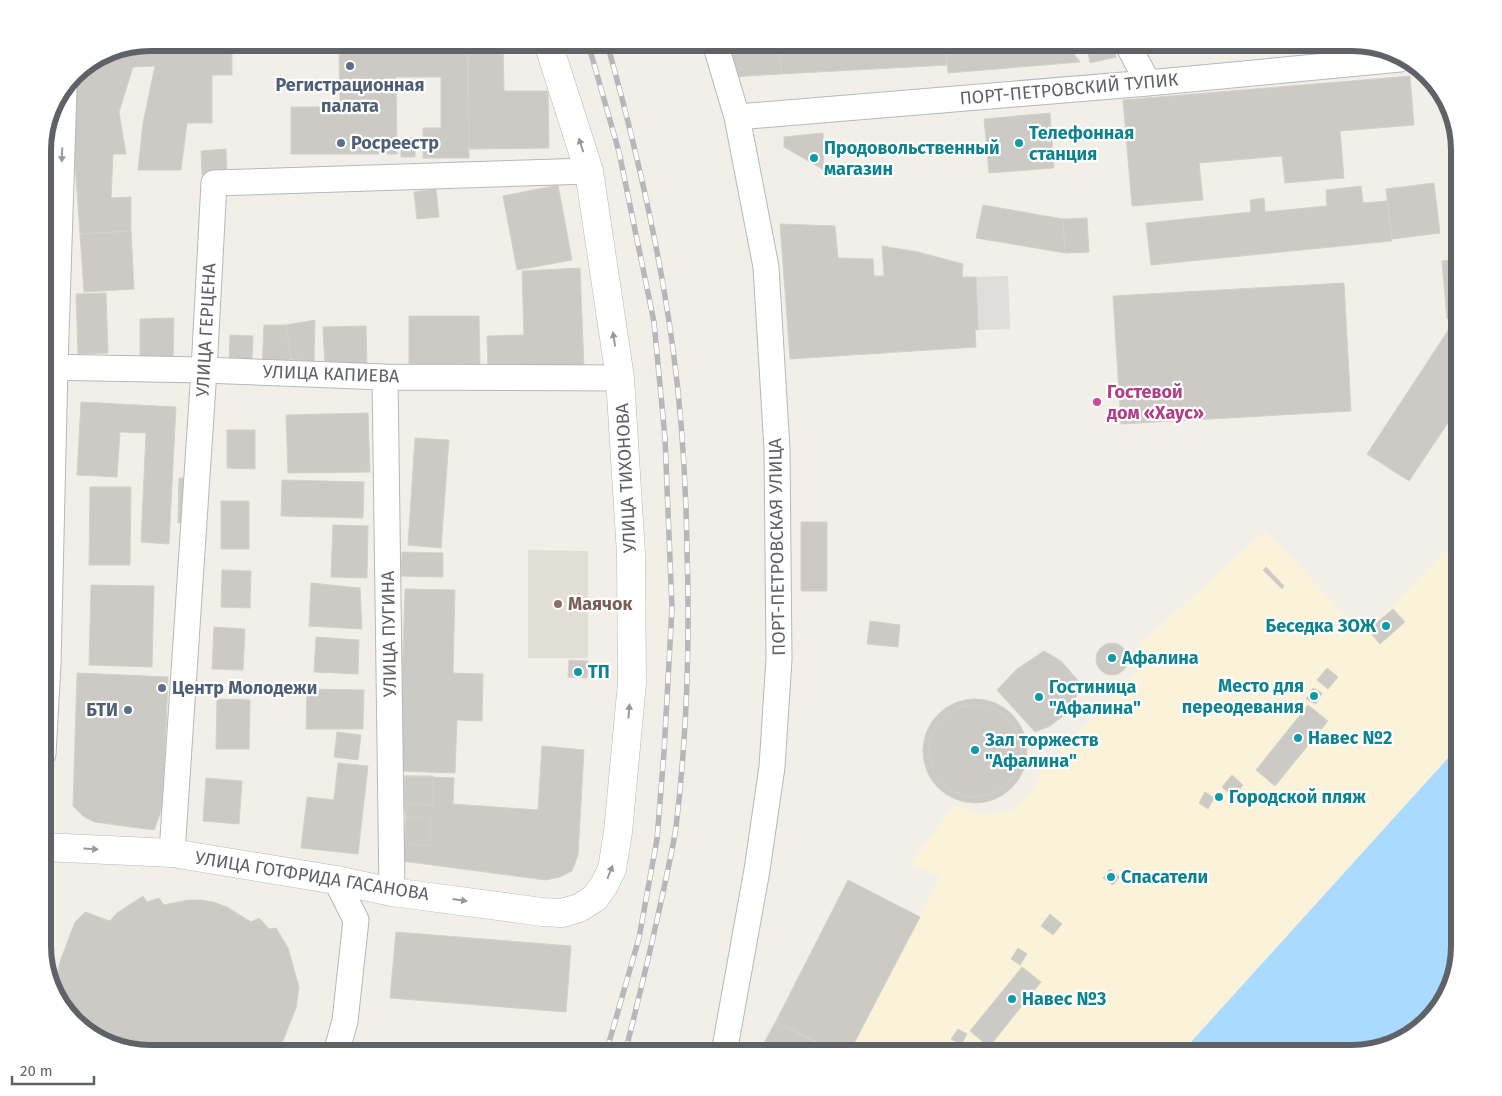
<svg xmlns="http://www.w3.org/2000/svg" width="1502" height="1096" viewBox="0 0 1502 1096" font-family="'Fira Sans',sans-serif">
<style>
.industrial{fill:#e0deda}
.education{fill:#e1ded6}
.sand{fill:#fbf3d9}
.water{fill:#aadaff}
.building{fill:#cccac5;stroke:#d6d1c6}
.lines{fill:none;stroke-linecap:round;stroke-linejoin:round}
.minor-casing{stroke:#b5b8bc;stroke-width:27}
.tertiary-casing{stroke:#b5b8bc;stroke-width:29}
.minor{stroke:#fff;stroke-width:25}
.tertiary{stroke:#fff;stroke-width:28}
.rail-casing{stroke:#b6b7b8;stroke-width:5.5}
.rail{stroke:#fff;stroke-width:4;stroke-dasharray:11;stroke-linecap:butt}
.oneway{fill:#979a9d}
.service-dot{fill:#5c6f8a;stroke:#fff;stroke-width:2}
.culture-dot{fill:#0f9aa8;stroke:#fff;stroke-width:2}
.hotel-dot{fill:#d1479c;stroke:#fff;stroke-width:2}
.education-dot{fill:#8d6e63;stroke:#fff;stroke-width:2}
.labels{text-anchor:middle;stroke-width:4.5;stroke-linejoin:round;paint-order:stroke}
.service-label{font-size:18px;font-weight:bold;fill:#4e5e75;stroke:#fff;text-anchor:start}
.street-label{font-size:18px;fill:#5f6368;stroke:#fff}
.culture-label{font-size:18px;font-weight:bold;fill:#0d838f;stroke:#fff;text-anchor:start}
.hotel-label{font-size:18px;font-weight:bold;fill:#b23c85;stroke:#fff;text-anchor:start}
.education-label{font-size:18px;font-weight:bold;fill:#785e54;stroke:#fff;text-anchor:start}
.rim{fill:none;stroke:#5f6368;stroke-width:6}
</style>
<rect width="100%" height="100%" fill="#f1efe8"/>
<path class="industrial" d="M1008,276L1010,329L978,330L976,277Z"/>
<path class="education" d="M528,550L588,551V658H528Z"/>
<path class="sand" d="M1265,531L1364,634L1459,537V746L1181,1053H850L940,877L910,864L954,805L982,815L1012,810L1033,789L1042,769L1145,664L1140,644Z"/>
<path class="water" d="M1459,746V946L1437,1011L1399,1042L1351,1053H1181Z"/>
<path class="building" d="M151,42L232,43V75H212V123H187L181,170H138L143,123L155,66L133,67L119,112L126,154H113L111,198L131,197V231L80,234L71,105L82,68L109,51Z
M467,43H503L504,91H548L549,148L469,149Z
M731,43H780L781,74L732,77Z
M780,43H946L947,65L781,74Z
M946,43H1066L1080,62L948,73Z
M1086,43H1113L1116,57L1090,63Z
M468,46L469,158H423V128H441V77H396L397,154H291V107H340L339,47Z
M1410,76L1414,125L1340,131L1344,178L1285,183L1282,156L1199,163L1203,200L1132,206L1123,100Z
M1050,113L1054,168L989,173L984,119Z
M1452,119L1459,150V196Z
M823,133L824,170L784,147V137Z
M401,138H415V157H401Z
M226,149L227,174L202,175L201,151Z
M1434,183L1440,233L1392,239L1386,189Z
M558,185L572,260L517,270L503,196Z
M1361,186L1363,203L1387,201L1392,241L1151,265L1146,223L1251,212L1250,200L1264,198L1265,212L1327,206L1326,190Z
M436,189L439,217L417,219L414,192Z
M983,205L1063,219L1065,253L976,238Z
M1087,218L1089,252L1065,253L1063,219Z
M780,224L835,226L838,258L873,259L874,276H884L882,246L918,252L963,264L962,277H976L978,330L975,329L976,347L790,359Z
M131,231L134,289L84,292L80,234Z
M1459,259V317L1447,319L1442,261Z
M580,268L584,368L488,372L487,336L524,335L522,271Z
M1344,283L1351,411L1121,424L1113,296Z
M106,293L108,353L78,354L76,294Z
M409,316H479L480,365H409Z
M174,318L173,362H140V319Z
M315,320L314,362L291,359L286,325Z
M1453,323L1459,328V418L1454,414L1409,481L1367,454Z
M264,325H286L291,359L262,368Z
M366,326L367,367L325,368L323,327Z
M230,335L253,336L252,363H229Z
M81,402L176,407L169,544L141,542L146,433L120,432L117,477L77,475Z
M368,413L370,472L288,473L286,415Z
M227,430H255V469L227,468Z
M415,438L449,440L441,548L408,545Z
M179,478H192L191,523H178Z
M282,480L364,482L363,518L281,516Z
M90,487H131L130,565H89Z
M221,501H249V549H221Z
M801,522H827V591H801Z
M333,525L368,526L367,578L331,577Z
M402,552L443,553V577L401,576Z
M1266,567L1284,586L1282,589L1263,570Z
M222,570L251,571L250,608L221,607Z
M311,583L360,588L362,629L309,626Z
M91,585L154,586L152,667L89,665Z
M405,589L455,590L453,673L483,674L482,721L457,720L455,773L399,771Z
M1393,609L1405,622L1380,644L1368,630Z
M870,621L900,625L898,647L867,644Z
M214,627L245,629L243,670L212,669Z
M316,637L359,640L358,674L314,672Z
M1096 659a16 16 0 1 1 32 0a16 16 0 1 1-32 0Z
M1044,651L1061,661L1082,685L1072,705L1063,716L1050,726L1035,732L997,690L1017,669Z
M569,660L588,661L587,678L568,677Z
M1327,668L1338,677L1328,689L1317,680Z
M77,673L168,677L163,806L154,830L94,822L83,816L73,806Z
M1313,688L1322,693L1316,704L1306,699Z
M307,689L364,690L363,729H306Z
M923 751a52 52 0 1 1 104 0a52 52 0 1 1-104 0Z
M217,699L250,700L249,749H216Z
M929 751a46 46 0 1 1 92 0a46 46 0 1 1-92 0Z
M1308,705L1328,721L1275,786L1256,770Z
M337,732L361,735L358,760L334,757Z
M542,746L584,750L578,855L572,871L560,877L545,880L402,861L406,817L404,804L405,776L454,778L453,804L538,810Z
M338,763L368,766L358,854L301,848L307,797L334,800Z
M1232,775L1243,785L1233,797L1222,787Z
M405,776H433V805L404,804Z
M206,778L242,781L239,824L203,821Z
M1205,792L1214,798L1208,809L1199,803Z
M406,817L431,818L430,846L405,844Z
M1110,869L1120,877L1113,885L1103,878Z
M848,880L920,917L849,1053H837L776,1021Z
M143,896L147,902L159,898L164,905L188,900H201L213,902L227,907L251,922L259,918L269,929L276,928L288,948L299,987L296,1008L278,1053H150L86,1032L84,1027L81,1026L55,994L54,985L61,959L75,922L85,912L110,921L117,913Z
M1050,914L1062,924L1053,935L1041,926Z
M396,932L571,946L566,1012L390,998Z
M1018,948L1027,954L1020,965L1011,959Z
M1022,967L1041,982L989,1047L970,1031Z
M776,1021L826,1048L823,1053L759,1052Z
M958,1029L967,1034L961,1045L951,1039Z"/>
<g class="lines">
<g class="minor-casing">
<path id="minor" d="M715,43L737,117L766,267L777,449L779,659L772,767L757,870L724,1053
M1127,43L1148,83
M737,117L1148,83L1400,59
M43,367L204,370L385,377L620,378
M385,377L392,892
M43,754L48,664L55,367L64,89
M172,853L204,370L214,183L589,171
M336,1053L345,1021L356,920L336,880"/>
</g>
<g class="tertiary-casing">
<path id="tertiary" d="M43,847L172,853L336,880L392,892L542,912L562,913L579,908L595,898L604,885L612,869L618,832L632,683L631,554L620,378L589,171L548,43"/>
</g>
<use href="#minor" class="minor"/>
<use href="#tertiary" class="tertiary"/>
<g class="rail-casing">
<path id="rail" d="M588,43L619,152L654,322L665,438L672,608L664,752L657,839L639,938L606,1053
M607,43C635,143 659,245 673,349C682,416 686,483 687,550C690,642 687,735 676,827C673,848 668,868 664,888C652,944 639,998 625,1053"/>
</g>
<use href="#rail" class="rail"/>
</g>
<defs><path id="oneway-solid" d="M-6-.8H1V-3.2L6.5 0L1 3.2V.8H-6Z" transform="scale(1.25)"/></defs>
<g class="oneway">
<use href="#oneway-solid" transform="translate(581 145) rotate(-108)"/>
<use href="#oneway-solid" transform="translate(62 155) rotate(92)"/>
<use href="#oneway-solid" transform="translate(614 339) rotate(-99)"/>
<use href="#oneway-solid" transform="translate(629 711) rotate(-85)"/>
<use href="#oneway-solid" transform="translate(91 849) rotate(3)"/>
<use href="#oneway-solid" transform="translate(610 872) rotate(-69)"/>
<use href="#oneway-solid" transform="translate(460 900) rotate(8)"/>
</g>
<g class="service-dot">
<circle cx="350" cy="66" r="5"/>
<circle cx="341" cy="143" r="5"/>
<circle cx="162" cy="688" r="5"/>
<circle cx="128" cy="710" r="5"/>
</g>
<g class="culture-dot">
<circle cx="1019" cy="143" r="5"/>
<circle cx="814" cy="158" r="5"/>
<circle cx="1386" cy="626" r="5"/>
<circle cx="1112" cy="658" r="5"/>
<circle cx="578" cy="672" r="5"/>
<circle cx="1314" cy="696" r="5"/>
<circle cx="1039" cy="697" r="5"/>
<circle cx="1298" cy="738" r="5"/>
<circle cx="975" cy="750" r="5"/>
<circle cx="1219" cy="797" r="5"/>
<circle cx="1111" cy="877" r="5"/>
<circle cx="1012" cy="999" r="5"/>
</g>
<circle class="hotel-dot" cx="1097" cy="402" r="5"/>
<circle class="education-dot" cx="558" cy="604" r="5"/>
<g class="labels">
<g class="service-label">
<text x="350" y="91" text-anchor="middle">Регистрационная<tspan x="350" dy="21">палата</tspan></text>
<text x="351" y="149">Росреестр</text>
<text x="172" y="694">Центр Молодежи</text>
<text x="118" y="716" text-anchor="end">БТИ</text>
</g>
<g class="street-label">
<text transform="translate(1069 89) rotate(-5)" y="6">ПОРТ-ПЕТРОВСКИЙ ТУПИК</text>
<text transform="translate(206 330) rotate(-87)" y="6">УЛИЦА ГЕРЦЕНА</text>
<text transform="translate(331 374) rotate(2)" y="6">УЛИЦА КАПИЕВА</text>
<text transform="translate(626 478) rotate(-93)" y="6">УЛИЦА ТИХОНОВА</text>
<text transform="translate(777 547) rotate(-91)" y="6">ПОРТ-ПЕТРОВСКАЯ УЛИЦА</text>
<text transform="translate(389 634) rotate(-91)" y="6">УЛИЦА ПУГИНА</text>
<text transform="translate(312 876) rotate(9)" y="6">УЛИЦА ГОТФРИДА ГАСАНОВА</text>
</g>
<g class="culture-label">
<text x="1029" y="139">Телефонная<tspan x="1029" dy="21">станция</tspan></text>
<text x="824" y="154">Продовольственный<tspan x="824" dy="21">магазин</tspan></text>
<text x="1376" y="632" text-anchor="end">Беседка ЗОЖ</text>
<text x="1122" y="664">Афалина</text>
<text x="588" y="678">ТП</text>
<text x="1304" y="692" text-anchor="end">Место для<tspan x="1304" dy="21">переодевания</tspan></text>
<text x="1049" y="693">Гостиница<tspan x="1049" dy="21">"Афалина"</tspan></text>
<text x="1308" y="744">Навес №2</text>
<text x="985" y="746">Зал торжеств<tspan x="985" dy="21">"Афалина"</tspan></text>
<text x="1229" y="803">Городской пляж</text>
<text x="1121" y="883">Спасатели</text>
<text x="1022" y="1005">Навес №3</text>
</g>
<g class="hotel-label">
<text x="1107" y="398">Гостевой<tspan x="1107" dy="21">дом «Хаус»</tspan></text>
</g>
<g class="education-label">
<text x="568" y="610">Маячок</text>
</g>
</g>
<path d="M0 0H1502V1096H0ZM150 51H1352A99 99 0 0 1 1451 150V946A99 99 0 0 1 1352 1045H150A99 99 0 0 1 51 946V150A99 99 0 0 1 150 51Z" fill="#fff" fill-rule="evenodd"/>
<path class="rim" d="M150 51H1352A99 99 0 0 1 1451 150V946A99 99 0 0 1 1352 1045H150A99 99 0 0 1 51 946V150A99 99 0 0 1 150 51Z"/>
<path d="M12 1076v8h82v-8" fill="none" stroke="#5f6368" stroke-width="2.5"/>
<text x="20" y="1076" font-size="15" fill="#5f6368" stroke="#ffffff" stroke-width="4" paint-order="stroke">20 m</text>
</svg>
